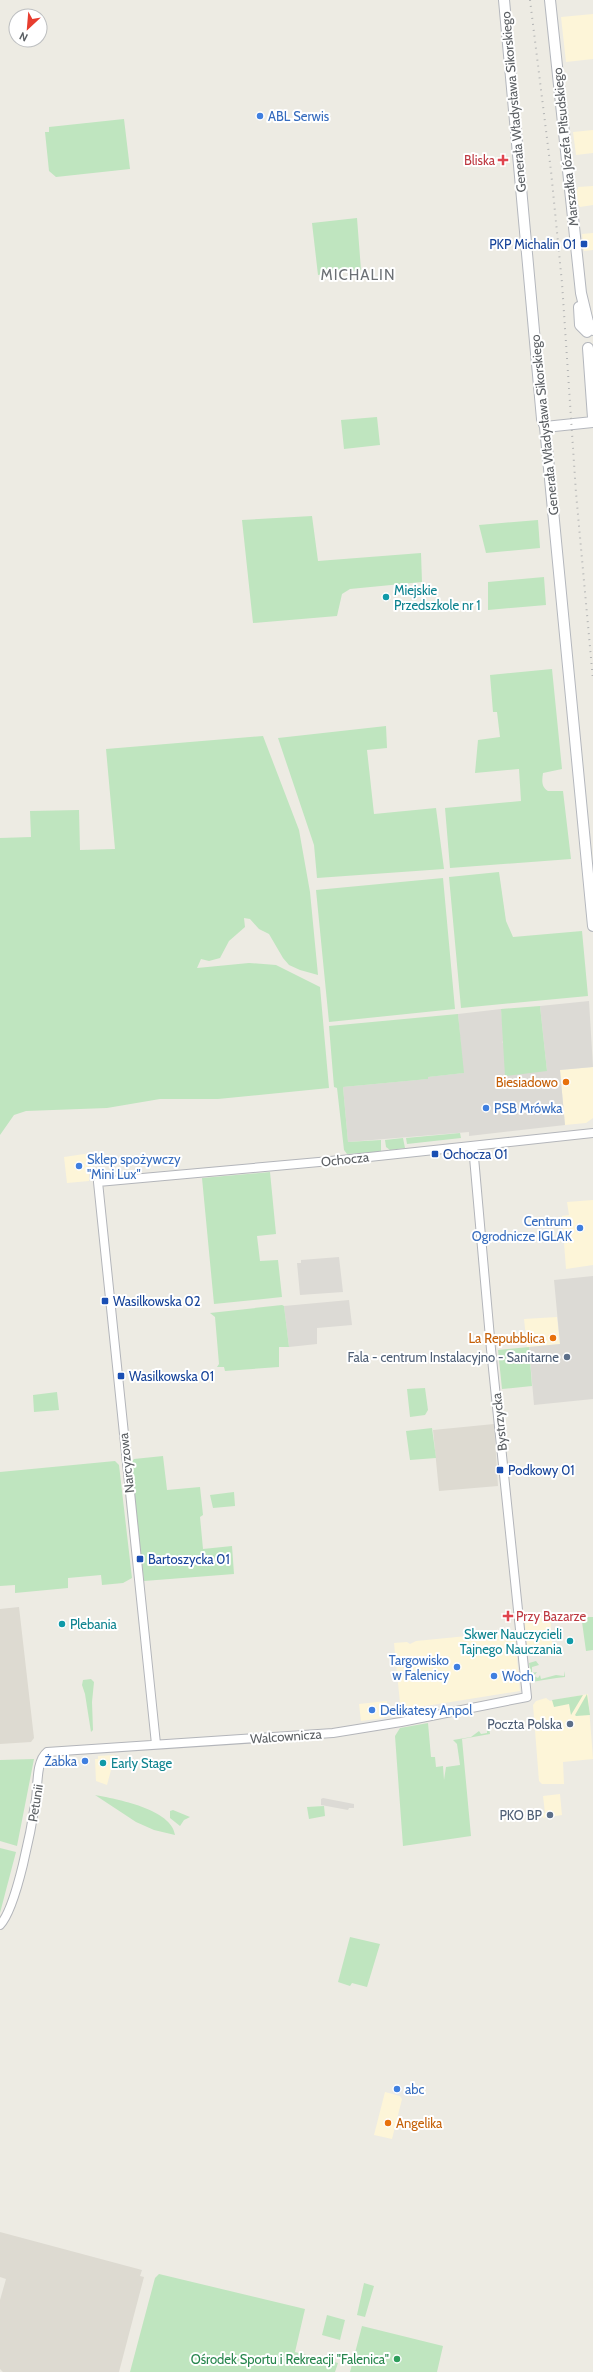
<svg xmlns="http://www.w3.org/2000/svg" width="593" height="2372" viewBox="0 0 593 2372" font-family="Cabin,sans-serif">
<style>
.commercial{fill:#fdf5d8}
.industrial{fill:#dcdad5}
.education{fill:#dddad1}
.green{fill:#bfe5bf}
.lines{fill:none;stroke-linecap:round;stroke-linejoin:round}
.tertiary-casing{stroke:#b3b5ba;stroke-width:10}
.secondary-casing{stroke:#b4b7bd;stroke-width:12}
.tertiary{stroke:#fff;stroke-width:8}
.secondary{stroke:#fff;stroke-width:10}
.rail{stroke:#b3b4b4;stroke-width:2;stroke-dasharray:1 5;stroke-linecap:butt}
.shop-dot{fill:#3f7fe0;stroke:#fff;stroke-width:1.5}
.health-dot{fill:#e0444e;stroke:#fff;stroke-width:1.5}
.transit-dot{fill:#1a4fb4;stroke:#fff;stroke-width:1.5}
.culture-dot{fill:#0f9aa8;stroke:#fff;stroke-width:1.5}
.food-dot{fill:#e8710a;stroke:#fff;stroke-width:1.5}
.service-dot{fill:#5c6f8a;stroke:#fff;stroke-width:1.5}
.leisure-dot{fill:#2e9e5b;stroke:#fff;stroke-width:1.5}
.labels{text-anchor:middle;stroke-width:4;stroke-linejoin:round;paint-order:stroke}
.street-label{font-size:13px;fill:#5b5f63;stroke:#fff}
.shop-label{font-size:13px;fill:#366cbe;stroke:#fff;text-anchor:start}
.health-label{font-size:13px;fill:#be3a42;stroke:#fff;text-anchor:end}
.transit-label{font-size:13px;fill:#164399;stroke:#fff;text-anchor:start}
.culture-label{font-size:13px;fill:#0d838f;stroke:#fff;text-anchor:start}
.food-label{font-size:13px;fill:#c56008;stroke:#fff;text-anchor:end}
.service-label{font-size:13px;fill:#4e5e75;stroke:#fff;text-anchor:end}
.leisure-label{font-size:13px;fill:#27864d;stroke:#fff;text-anchor:end}
.quarter-label{font-size:15px;letter-spacing:1px;fill:#6c7075;stroke:#fff}
</style>
<rect width="100%" height="100%" fill="#edebe3"/>
<path class="commercial" d="M593,14V59L566,62L561,17Z
M593,130V153L576,155L573,132Z
M593,186V205L580,207L576,201L575,190L578,189V187Z
M593,233V250L584,251L582,234Z
M593,1067V1118L586,1123L565,1125L560,1070Z
M91,1153L93,1171H89V1181L67,1183L64,1157Z
M593,1200V1265L566,1269L562,1216L569,1215L567,1202Z
M557,1317L560,1344L527,1347L524,1319Z
M529,1616L550,1618L553,1650L528,1653L524,1617Z
M508,1632L515,1636L520,1691L407,1709L400,1703L394,1643L407,1642L410,1644L416,1641Z
M588,1694L593,1759L563,1762L564,1784H542L539,1781L533,1705L536,1701L546,1698L550,1701Z
M387,1701V1714L384,1718L361,1721L359,1704Z
M115,1755L107,1785L96,1781L95,1759H98V1756Z
M560,1794L562,1815L543,1818L542,1813H545L543,1796Z
M385,2092L400,2096L402,2099L392,2139L374,2135Z"/>
<path class="industrial" d="M589,1001L593,1067L560,1070L565,1125L469,1136V1132L348,1142L343,1087L427,1079V1077L463,1073L458,1014L501,1009L504,1041L502,1042L547,1071L540,1006Z
M339,1257L343,1292L300,1295L297,1263H301V1260Z
M593,1276V1399L534,1405L529,1347L560,1344L554,1280Z
M349,1300L352,1325L317,1328V1344L289,1347L284,1306Z
M323,1798L354,1804V1808H349L348,1810L321,1805V1799Z"/>
<path class="education" d="M494,1424L498,1486L439,1491L433,1430Z
M19,1607L34,1738L31,1742L0,1744V1609Z
M0,2232L142,2270L140,2276L144,2277L119,2372H3L0,2369V2300L6,2279L0,2277Z"/>
<path class="green" d="M124,119L130,169L56,177L49,171L45,132H49V127Z
M357,218L361,270L318,275L312,223Z
M377,417L380,445L344,449L341,420Z
M312,516L318,561L421,553L422,582L350,589L342,594L337,616L253,623L242,520Z
M538,520L540,548L486,553L479,525Z
M544,577L546,605L488,610V582Z
M552,669L562,769L543,773C542,780 541,787 548,791H563L571,859L450,868L445,808L521,801L519,769L475,773L478,740L500,737L497,712H493L490,675Z
M386,726L387,748L367,750L374,814L436,808L444,869L317,878L314,845L278,738Z
M263,736L299,830L310,892L318,975L300,970L289,965L283,958L269,934L259,929L250,919L244,918L245,927L229,941L220,958L209,961L201,959L197,968L249,963L276,965L320,987L329,1088L218,1099H160L107,1108L26,1111L14,1115L0,1135V838L31,837L30,811L79,810L80,850L115,849L106,749Z
M499,872L506,921L513,937L582,931L588,996L461,1008L449,877Z
M443,878L455,1009L329,1022L316,890Z
M540,1006L547,1071L505,1076L501,1009Z
M458,1014L464,1073L428,1077V1079L343,1087L348,1142L381,1140V1152L347,1154L344,1150L337,1088L334,1087L329,1026Z
M460,1133L461,1138L407,1144L406,1138Z
M403,1138L405,1148L390,1150L386,1147L385,1140Z
M270,1172L276,1234L257,1236L260,1261L278,1260L282,1297L214,1304L202,1178Z
M282,1305L284,1306L289,1347H279V1367L225,1371L224,1367H217L219,1364L215,1317L210,1313Z
M529,1347L532,1386L502,1389L498,1350Z
M425,1388L428,1410L425,1415L410,1417L407,1389Z
M57,1392L59,1410L34,1412L33,1395Z
M432,1428L436,1458L410,1460L406,1431Z
M163,1456L167,1490L200,1487L203,1515L200,1517L203,1549L232,1546L234,1574L144,1581L130,1464L134,1459Z
M115,1461L119,1465L132,1578L123,1583L102,1585L101,1575L68,1578V1588L15,1593V1585L0,1586V1472Z
M234,1492L235,1506L213,1508L210,1495Z
M586,1617H593V1650L586,1651L582,1622H586Z
M536,1661L539,1665L532,1667V1673L537,1672L534,1676L538,1678L540,1675L541,1679L556,1675L564,1676L565,1671V1677C553,1678 544,1680 532,1682L529,1663Z
M91,1679L94,1682L92,1702L93,1730L91,1732L85,1694L82,1685L83,1680Z
M587,1694L590,1715L576,1716L575,1715Z
M583,1695L571,1715L569,1704L554,1707L552,1700Z
M428,1723L431,1757H435L436,1767L443,1766L444,1780L446,1767L460,1765L457,1744L453,1740L471,1737L479,1731L481,1734L487,1733V1729L489,1728L490,1734L462,1739L471,1836L403,1846L395,1736L400,1728Z
M34,1759L17,1846L0,1841V1760Z
M95,1795C116,1799 172,1809 175,1835L154,1830L136,1822Z
M324,1806L325,1816L309,1819L307,1807Z
M173,1810L190,1817L184,1820L180,1826L170,1818V1811Z
M0,1848L16,1852L0,1913Z
M350,1937L380,1944L367,1987L352,1983L350,1986L338,1982Z
M159,2274L305,2309L295,2352L338,2363L335,2372H130L155,2278Z
M364,2283L374,2286L365,2317L357,2315Z
M327,2315L345,2320L340,2340L322,2335Z
M362,2326L443,2346L437,2372H350Z"/>
<g class="lines">
<g class="tertiary-casing">
<path id="tertiary" d="M156,1744L98,1182L341,1160L593,1133
M0,1925C17,1907 32,1825 36,1799C38,1785 36,1761 47,1752L333,1733L401,1722L527,1697L491,1349L473,1146"/>
</g>
<g class="secondary-casing">
<path id="secondary" d="M504,0L542,419L545,427L593,926
M550,0L581,293L588,322L593,330
M579,307L580,325L587,332
M588,348L593,418
M545,427L593,422"/>
</g>
<use href="#tertiary" class="tertiary"/>
<use href="#secondary" class="secondary"/>
<path class="rail" d="M530,0L551,171L562,283L576,493L593,680"/>
</g>
<g class="shop-dot">
<circle cx="260" cy="116" r="4"/>
<circle cx="486" cy="1108" r="4"/>
<circle cx="79" cy="1166" r="4"/>
<circle cx="580" cy="1228" r="4"/>
<circle cx="457" cy="1667" r="4"/>
<circle cx="494" cy="1676" r="4"/>
<circle cx="372" cy="1710" r="4"/>
<circle cx="85" cy="1761" r="4"/>
<circle cx="397" cy="2089" r="4"/>
</g>
<g class="health-dot">
<path d="M501 154h4v4h4v4h-4v4h-4v-4h-4v-4h4z"/>
<path d="M506 1610h4v4h4v4h-4v4h-4v-4h-4v-4h4z"/>
</g>
<g class="transit-dot">
<rect x="580" y="240" width="8" height="8" rx="2"/>
<rect x="431" y="1150" width="8" height="8" rx="2"/>
<rect x="101" y="1297" width="8" height="8" rx="2"/>
<rect x="117" y="1372" width="8" height="8" rx="2"/>
<rect x="496" y="1466" width="8" height="8" rx="2"/>
<rect x="136" y="1555" width="8" height="8" rx="2"/>
</g>
<g class="culture-dot">
<circle cx="386" cy="597" r="4"/>
<circle cx="62" cy="1624" r="4"/>
<circle cx="570" cy="1641" r="4"/>
<circle cx="103" cy="1763" r="4"/>
</g>
<g class="food-dot">
<circle cx="566" cy="1082" r="4"/>
<circle cx="553" cy="1338" r="4"/>
<circle cx="388" cy="2123" r="4"/>
</g>
<g class="service-dot">
<circle cx="567" cy="1357" r="4"/>
<circle cx="570" cy="1724" r="4"/>
<circle cx="550" cy="1815" r="4"/>
</g>
<circle class="leisure-dot" cx="397" cy="2359" r="4"/>
<g class="labels">
<g class="street-label">
<text transform="translate(513 102) rotate(-95)" y="5">Generała Władysława Sikorskiego</text>
<text transform="translate(565 147) rotate(-96)" y="5">Marszałka Józefa Piłsudskiego</text>
<text transform="translate(544 425) rotate(-96)" y="5">Generała Władysława Sikorskiego</text>
<text transform="translate(345 1159) rotate(-6)" y="5">Ochocza</text>
<text transform="translate(499 1422) rotate(-96)" y="5">Bystrzycka</text>
<text transform="translate(126 1463) rotate(-96)" y="5">Narcyzowa</text>
<text transform="translate(286 1736) rotate(-4)" y="5">Walcownicza</text>
<text transform="translate(35 1803) rotate(-81)" y="5">Petunii</text>
</g>
<g class="shop-label">
<text x="268" y="121">ABL Serwis</text>
<text x="494" y="1113">PSB Mrówka</text>
<text x="87" y="1164">Sklep spożywczy<tspan x="87" dy="15">"Mini Lux"</tspan></text>
<text x="572" y="1226" text-anchor="end">Centrum<tspan x="572" dy="15">Ogrodnicze IGLAK</tspan></text>
<text x="449" y="1665" text-anchor="end">Targowisko<tspan x="449" dy="15">w Falenicy</tspan></text>
<text x="502" y="1681">Woch</text>
<text x="380" y="1715">Delikatesy Anpol</text>
<text x="77" y="1766" text-anchor="end">Żabka</text>
<text x="405" y="2094">abc</text>
</g>
<g class="health-label">
<text x="495" y="165">Bliska</text>
<text x="516" y="1621" text-anchor="start">Przy Bazarze</text>
</g>
<g class="transit-label">
<text x="576" y="249" text-anchor="end">PKP Michalin 01</text>
<text x="443" y="1159">Ochocza 01</text>
<text x="113" y="1306">Wasilkowska 02</text>
<text x="129" y="1381">Wasilkowska 01</text>
<text x="508" y="1475">Podkowy 01</text>
<text x="148" y="1564">Bartoszycka 01</text>
</g>
<g class="culture-label">
<text x="394" y="595">Miejskie<tspan x="394" dy="15">Przedszkole nr 1</tspan></text>
<text x="70" y="1629">Plebania</text>
<text x="562" y="1639" text-anchor="end">Skwer Nauczycieli<tspan x="562" dy="15">Tajnego Nauczania</tspan></text>
<text x="111" y="1768">Early Stage</text>
</g>
<g class="food-label">
<text x="558" y="1087">Biesiadowo</text>
<text x="545" y="1343">La Repubblica</text>
<text x="396" y="2128" text-anchor="start">Angelika</text>
</g>
<g class="service-label">
<text x="559" y="1362">Fala - centrum Instalacyjno - Sanitarne</text>
<text x="562" y="1729">Poczta Polska</text>
<text x="542" y="1820">PKO BP</text>
</g>
<g class="leisure-label">
<text x="389" y="2364">Ośrodek Sportu i Rekreacji "Falenica"</text>
</g>
<g class="quarter-label">
<text x="358" y="280">MICHALIN</text>
</g>
</g>
<g transform="translate(28 28) rotate(206)"><circle r="19" fill="#ffffff" stroke="#bdbfc1"/>
<path d="M0-3L7 15L0 10L-7 15Z" fill="#e73d2f"/>
<text y="-6" font-size="11" font-weight="bold" text-anchor="middle" fill="#5b5f63">N</text>
</g>
</svg>
